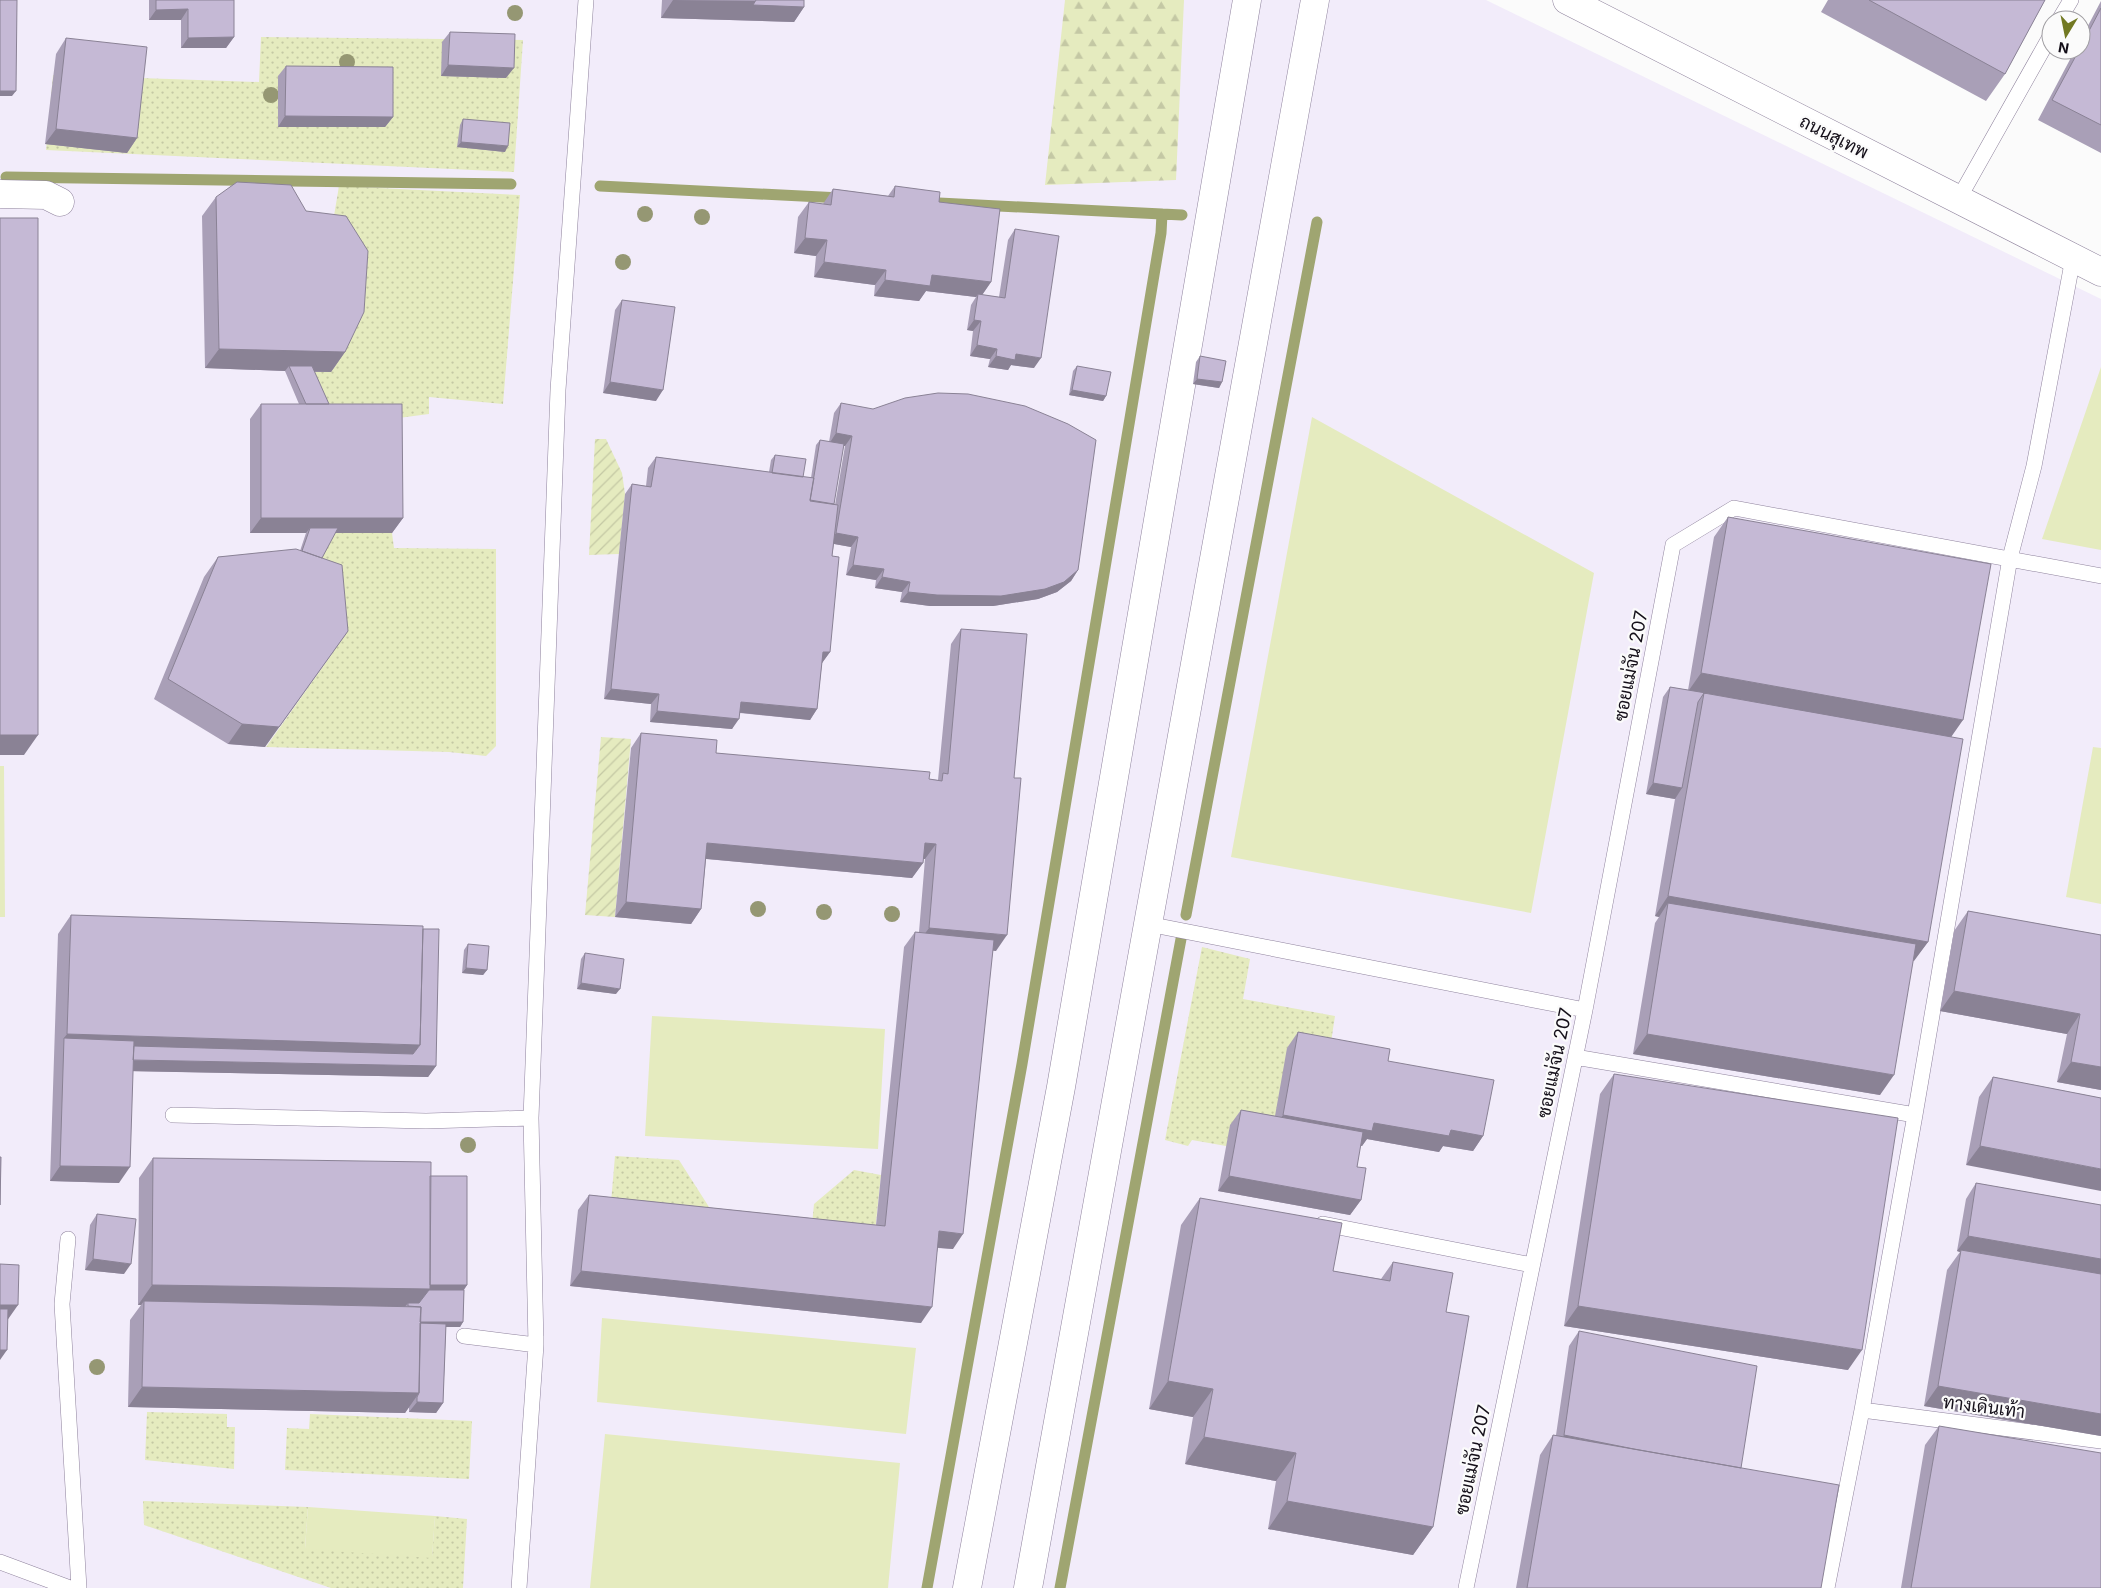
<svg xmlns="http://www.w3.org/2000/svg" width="2101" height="1588" viewBox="0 0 2101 1588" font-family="Inter,Sarabun,sans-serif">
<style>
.built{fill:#f2ecfa}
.grass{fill:url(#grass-dots)}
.forest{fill:url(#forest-firs)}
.park{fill:#e5ebbf}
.garden{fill:url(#garden-furrows)}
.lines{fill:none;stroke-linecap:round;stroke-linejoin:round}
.stream{stroke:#9fa571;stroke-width:11}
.lane-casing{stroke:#8f839d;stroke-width:16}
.street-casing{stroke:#8f839d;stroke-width:29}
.lane{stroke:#fff;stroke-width:15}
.street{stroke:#fff;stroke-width:28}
.tree{fill:#959773}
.wall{fill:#a99fb7;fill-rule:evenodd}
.shaded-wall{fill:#8a8295}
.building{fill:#c5b9d5;stroke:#8a8295}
.labels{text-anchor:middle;stroke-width:4.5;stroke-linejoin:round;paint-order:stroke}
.street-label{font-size:18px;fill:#140f19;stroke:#fbfbfb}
</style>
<defs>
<pattern id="grass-dots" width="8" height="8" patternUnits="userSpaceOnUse" patternTransform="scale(1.25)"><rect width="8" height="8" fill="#e5ebbf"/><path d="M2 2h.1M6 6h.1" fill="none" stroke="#c4c8a4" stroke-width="1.8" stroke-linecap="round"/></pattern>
<pattern id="forest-firs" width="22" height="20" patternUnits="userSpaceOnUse" patternTransform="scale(1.25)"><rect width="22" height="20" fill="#e5ebbf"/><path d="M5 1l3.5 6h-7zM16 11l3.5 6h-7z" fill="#c4c8a4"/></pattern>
<pattern id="garden-furrows" width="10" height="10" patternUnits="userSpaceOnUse" patternTransform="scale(1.25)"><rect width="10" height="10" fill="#e5ebbf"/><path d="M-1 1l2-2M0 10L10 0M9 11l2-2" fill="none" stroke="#c4c8a4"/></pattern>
</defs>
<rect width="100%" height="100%" fill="#fbfbfb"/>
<path class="built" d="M0,0H1486L2101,299V1588H0Z"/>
<path class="grass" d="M261,37L523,40L514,172L46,150L53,75L259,82Z
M339,186L520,195L503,404L429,397V414L391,419H330L308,371Z
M334,533H392L394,548L496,549V746L486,756L449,752L266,747L334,651L310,578Z
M1202,947L1250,959L1243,999L1335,1016L1329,1055L1273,1130L1226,1146L1192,1140L1188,1146L1165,1140Z
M615,1156L679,1160L709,1207L707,1224L610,1214Z
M854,1170L881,1175L874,1241L811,1235L814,1204Z
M147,1412L227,1414V1427H235L234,1469L145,1460Z
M310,1414L472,1421L469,1479L285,1470L287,1428L309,1429Z
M143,1501L308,1507L305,1548L432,1557L435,1516L467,1519L463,1588H331L144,1525Z"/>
<path class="forest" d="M1065,0H1184L1176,180L1045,185Z"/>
<path class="park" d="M2101,367V550L2042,539Z
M1312,417L1594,573L1531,913L1231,857Z
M2093,747L2101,748V904L2066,897Z
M0,766H4L5,917H0Z
M652,1016L885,1029L878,1149L645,1136Z
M602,1318L916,1348L906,1434L597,1402Z
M605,1434L900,1463L888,1588H590Z
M308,1507L435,1516L432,1558L305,1549Z"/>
<path class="garden" d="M595,439H606L622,473L625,494L619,554L589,555Z
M601,737L631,739L615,917L585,915Z"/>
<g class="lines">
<path class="stream" d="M6,177L511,184
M600,186L841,198
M939,203L1182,215
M1186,915L1317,222
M927,1588L1022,1064L1161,233L1162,214
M1060,1588L1181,939"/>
<g class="lane-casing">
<path id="lane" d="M2059,20L2071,0
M1958,200L2051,35
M1148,924L1585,1010
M1575,1057L1915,1115
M173,1115L426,1121L531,1118
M1323,1224L1532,1265
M68,1239L62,1304L79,1588
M464,1336L536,1345V1336
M1862,1410L2101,1441
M0,1562L70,1588
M519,1588L536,1345L531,1118L558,390L586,0
M1466,1588L1585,1010L1673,545L1734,508L2101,576
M1827,1588L1862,1410L1915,1115L2010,558L2034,466L2073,258"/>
</g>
<g class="street-casing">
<path id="street" d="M1567,0L2101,272
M0,194L46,195L60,202
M967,1588L1061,1087L1247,0
M1028,1588L1315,0"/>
</g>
<use href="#lane" class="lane"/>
<use href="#street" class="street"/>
</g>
<g class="tree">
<circle cx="515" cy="13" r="8"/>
<circle cx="347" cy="62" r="8"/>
<circle cx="271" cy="95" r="8"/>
<circle cx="645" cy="214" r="8"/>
<circle cx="702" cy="217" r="8"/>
<circle cx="623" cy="262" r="8"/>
<circle cx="758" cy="909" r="8"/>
<circle cx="824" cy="912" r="8"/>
<circle cx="892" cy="914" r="8"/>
<circle cx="468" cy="1145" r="8"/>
<circle cx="97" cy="1367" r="8"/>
</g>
<path class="wall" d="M149,0H234V37L226,48H181V20H149Z
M662,0H804V7L794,22L661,18Z
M1828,0H2045L2005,74L1986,101L1821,12Z
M2101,1V153L2038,120L2075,50H2081V39Z
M450,32L506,78L441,76L442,42Z
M66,38L137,138L127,153L45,144L56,54Z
M286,66L393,117L385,127H278V76Z
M463,119L505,152L457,147L460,125Z
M895,186L939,202L991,282L982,295L999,297L1008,240L1015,229L1034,368L1011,365L1008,370L988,367L990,359L970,356L973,331L967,330L971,305L976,297L926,291L919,301L874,296L875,285L814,277L816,256L794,253L798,217L809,202L823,204L833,189L888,196Z
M216,197L345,352L331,372H314L329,404L403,518L392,533H335L322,558L265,747L228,744L154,699L204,577L218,557L300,551L306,533H250V419L261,404H299L285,371L205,368L202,216Z
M622,300L656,401L603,393L615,310Z
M1200,356L1222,382L1219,388L1193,384L1196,362Z
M1077,366L1106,396L1103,401L1069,395L1073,371Z
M841,403L1078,570L1071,581L1057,592L1038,599L993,606H930L900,602L902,592L875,588L876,580L846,575L851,547L834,544L832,556L830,652L822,663L817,709L810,720L740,713L732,729L650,722L651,704L604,699L625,494L632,484L646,486L648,468L656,457L769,472L771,460L775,455L803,477L811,478L816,445L820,440L829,442L834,413ZM843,446H845L835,505L834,504Z
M1728,517L1952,737L1928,942L1913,961L1880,1095L1633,1054L1655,923L1659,917L1655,916L1675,799L1646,794L1663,697L1670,687L1688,690L1714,537Z
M961,629L996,951L993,950L953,1249L938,1248L921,1323L570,1286L578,1210L589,1195L876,1225L904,947L915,932H919L925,859H923V863L912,878L706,859L701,909L691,924L615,917L631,748L641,733L716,753L938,780L951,644Z
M1968,911L2101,935V1090L2057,1082L2067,1034L1940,1011L1954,931Z
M71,915L436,1066L428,1077L133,1071L119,1183L50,1181L58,934Z
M468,944L487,970L483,975L462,973L464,950Z
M585,953L616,994L577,989L581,959Z
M1298,1032L1388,1061L1483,1136L1473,1151L1443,1146L1439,1152L1367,1139L1362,1146H1360L1357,1167L1361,1200L1350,1215L1218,1191L1230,1125L1241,1110L1275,1116L1287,1048Z
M1614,1074L1848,1370L1564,1326L1600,1094Z
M1993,1077L2101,1098L1966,1165L1979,1097Z
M153,1158L430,1176L467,1285L464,1290L463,1322L460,1327H446L443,1403L436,1413L409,1412V1407L405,1413L128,1407L130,1320L141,1305H138L139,1178Z
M1976,1183L2101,1205V1436L1924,1406L1947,1270L1960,1252L1957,1251L1966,1199Z
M1200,1198L1333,1271L1381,1279L1393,1262L1446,1312L1433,1527L1413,1555L1268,1529L1276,1481L1185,1464L1193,1417L1149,1409L1181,1225Z
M97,1214L124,1274L85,1270L90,1225Z
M1579,1331L1741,1468L1821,1588H1516L1540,1455L1553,1435H1556L1569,1346Z
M1939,1426L2101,1588H1901L1925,1445Z"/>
<path class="shaded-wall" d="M673,0L756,1L804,7L794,22L661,18Z
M188,9L181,20H149L156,10Z
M234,37L226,48H181L188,38Z
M448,65L514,68L506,78L441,76Z
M0,91H16L12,96H0Z
M285,116L393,117L385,127H278Z
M56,129L137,138L127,153L45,144Z
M461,142L508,146L505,152L457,147Z
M805,238L827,240L816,256L794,253Z
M824,262L886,270L875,285L814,277Z
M932,275L991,282L980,298L978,294L976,297L926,291L919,301L874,296L885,280Z
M974,320L981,321L973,331L967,330Z
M977,345L997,349L990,359L970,356Z
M219,349L345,352L331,372L291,371L289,366L285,371L205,368Z
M1016,354L1041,358L1034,368L1011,365L1008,370L988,367L996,356Z
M1197,379L1222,382L1219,388L1193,384Z
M610,382L663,390L656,401L603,393Z
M1072,390L1106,396L1103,401L1069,395Z
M836,433L852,436L845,446L829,444Z
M261,518H403L392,533H308L310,528L306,533H250Z
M836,533L858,537L851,547L829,543Z
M853,565L884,569L876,580L846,575Z
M1078,570L1071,581L1057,592L1038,599L993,606H930L900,602L908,592Z
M882,577L910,582L902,592L875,588Z
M348,631L265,747L228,744L242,724Z
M823,652H830L822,663L816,662Z
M1701,673L1963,720L1949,740L1704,693H1687Z
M611,689L659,694L651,704L604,699Z
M741,702L817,709L810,720L734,712Z
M657,711L739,719L732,729L650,722Z
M0,735H38L24,755H0Z
M1653,783L1682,788L1675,799L1646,794Z
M707,843L923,863L912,878L697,858Z
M925,843L936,844L925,859H914Z
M1668,896L1928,942L1914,961L1666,918L1668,903L1659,917L1655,916Z
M626,902L701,909L691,924L615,917Z
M929,928L1007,935L996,951L918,943Z
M466,968L487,970L483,975L462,973Z
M581,983L620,989L616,994L577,989Z
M1954,991L2080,1014L2067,1034L1940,1011Z
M67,1034L420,1045L406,1065L130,1056L64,1038Z
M1647,1034L1894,1075L1880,1095L1633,1054Z
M130,1060L436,1066L428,1077L123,1071Z
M2071,1062L2101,1067V1090L2057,1082Z
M1283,1115L1451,1130L1483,1136L1473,1151L1443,1146L1439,1152L1367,1139L1362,1146L1273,1130Z
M1980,1146L2101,1169V1191L1966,1165Z
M60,1166L130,1167L119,1183L50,1181Z
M1229,1176L1361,1200L1350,1215L1218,1191Z
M939,1231L963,1234L953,1249L929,1247Z
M1968,1236L2101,1259V1276L1961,1250L1960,1252L1957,1251Z
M93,1259L131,1264L124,1274L85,1270Z
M581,1271L932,1307L921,1323L570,1286Z
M152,1285H467L460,1295L416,1308L408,1303L404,1308L144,1301L141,1305H138Z
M0,1305H18L4,1325H0Z
M1578,1306L1862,1350L1848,1370L1564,1326Z
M408,1321L463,1322L460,1327H419Z
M0,1350H7L0,1360Z
M1168,1381L1213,1389L1193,1417L1149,1409Z
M1938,1386L2101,1414V1436L1924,1406Z
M142,1387L419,1393L405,1413L128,1407Z
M417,1402L443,1403L436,1413L409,1412Z
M1564,1435L1741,1470L1553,1451Z
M1204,1437L1296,1453L1276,1481L1185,1464Z
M1287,1501L1433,1527L1413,1555L1268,1529Z"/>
<path class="building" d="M0,0H17L16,91H0Z
M156,0H234V37L188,38V9L156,10Z
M756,0H804V7L753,5Z
M1869,0H2045L2005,74Z
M2101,8V125L2052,100L2079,50H2081V46Z
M450,32L515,34L514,68L448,65Z
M66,38L147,47L137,138L56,129Z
M286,66L393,67V117L285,116Z
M463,119L510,123L508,146L461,142Z
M237,182L291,185L306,211L346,216L368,251L364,312L345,352L219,349L216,197Z
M895,186L940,192L939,202L1000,209L991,282L932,275L930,286L885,280L886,270L824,262L827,240L805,238L809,202L831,205L833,189L894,197Z
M0,218H38V735H0Z
M1015,229L1059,236L1041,358L1016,354L1015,360L996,356L997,349L977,345L981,321L974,320L978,294L1005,298Z
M622,300L675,307L663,390L610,382Z
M1200,356L1226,361L1222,382L1197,379Z
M289,366H312L329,404H306Z
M1077,366L1111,372L1106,396L1072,390Z
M938,393L968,394L1025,406L1068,424L1096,440L1078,570L1064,582L1045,589L1001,596L937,595L908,592L910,582L882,577L884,569L853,565L858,537L836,533L852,436L836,433L841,403L873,409L905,398Z
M261,404H402L403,518H261Z
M820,440L844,444L834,504L810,500Z
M775,455L806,459L803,477L772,473Z
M656,457L814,478L810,501L838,505L832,556L839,557L830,652H823L817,709L741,702L739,719L657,711L659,694L611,689L632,484L651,487Z
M1728,517L1991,564L1963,720L1701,673Z
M310,528H338L322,558L302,551Z
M296,549L342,565L348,631L279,727L242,724L168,679L218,557Z
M961,629L1027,634L1014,778H1021L1007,935L929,928L936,844L925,843L923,863L707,843L701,909L626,902L641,733L717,740L716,753L930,772L929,779L942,781L943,773L948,774Z
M1670,687L1706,693H1704L1698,702L1682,788L1653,783Z
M1704,693L1963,739L1928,942L1668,896Z
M1668,903L1916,944L1894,1075L1647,1034Z
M1968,911L2101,935V1067L2071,1062L2080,1014L1954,991Z
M71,915L423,926L420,1045L67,1034Z
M423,929H439L436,1066L133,1060L134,1046L413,1054L420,1045Z
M915,932L994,940L963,1234L939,1231L932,1307L581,1271L589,1195L885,1226Z
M468,944L489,946L487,970L466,968Z
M585,953L624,959L620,989L581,983Z
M1298,1032L1390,1049L1388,1061L1494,1080L1483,1136L1451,1130L1449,1136L1374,1123L1372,1131L1283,1115Z
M64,1038L134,1041L130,1167L60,1166Z
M1614,1074L1898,1118L1862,1350L1578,1306Z
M1993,1077L2101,1098V1169L1980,1146Z
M1241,1110L1363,1132L1357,1167L1366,1168L1361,1200L1229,1176Z
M0,1157H1L0,1205Z
M153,1158L431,1162L430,1289L152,1285Z
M430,1176H467V1285H430Z
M1976,1183L2101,1205V1259L1968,1236Z
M1200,1198L1342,1223L1333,1271L1390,1281L1393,1262L1453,1273L1446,1312L1469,1316L1433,1527L1287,1501L1296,1453L1204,1437L1213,1389L1168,1381Z
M97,1214L136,1219L131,1264L93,1259Z
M1961,1250L2101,1274V1414L1938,1386Z
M0,1264L19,1265L18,1305H0Z
M429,1290H464L463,1322H420L421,1307L408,1306V1303H419Z
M144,1301L421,1307L419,1393L142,1387Z
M0,1309H8L7,1350H0Z
M420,1323L446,1324L443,1403L417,1402V1397L419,1393Z
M1579,1331L1757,1366L1741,1468L1634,1449L1564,1435Z
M1939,1426L2101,1453V1588H1911Z
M1553,1435L1839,1485L1821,1588H1527Z"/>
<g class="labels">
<g class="street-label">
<text transform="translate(1834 137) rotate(27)" y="6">ถนนสุเทพ</text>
<text transform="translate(1631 666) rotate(-79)" y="6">ซอยแม่จัน 207</text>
<text transform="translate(1555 1063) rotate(-78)" y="6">ซอยแม่จัน 207</text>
<text transform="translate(1984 1407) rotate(7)" y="6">ทางเดินเท้า</text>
<text transform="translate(1473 1460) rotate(-78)" y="6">ซอยแม่จัน 207</text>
</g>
</g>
<g transform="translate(2066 35) rotate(190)"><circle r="24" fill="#fbfbfb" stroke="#9f9da1"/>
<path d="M0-4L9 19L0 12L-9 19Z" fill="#727923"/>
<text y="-8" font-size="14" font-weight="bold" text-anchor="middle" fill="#140f19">N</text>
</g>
</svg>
